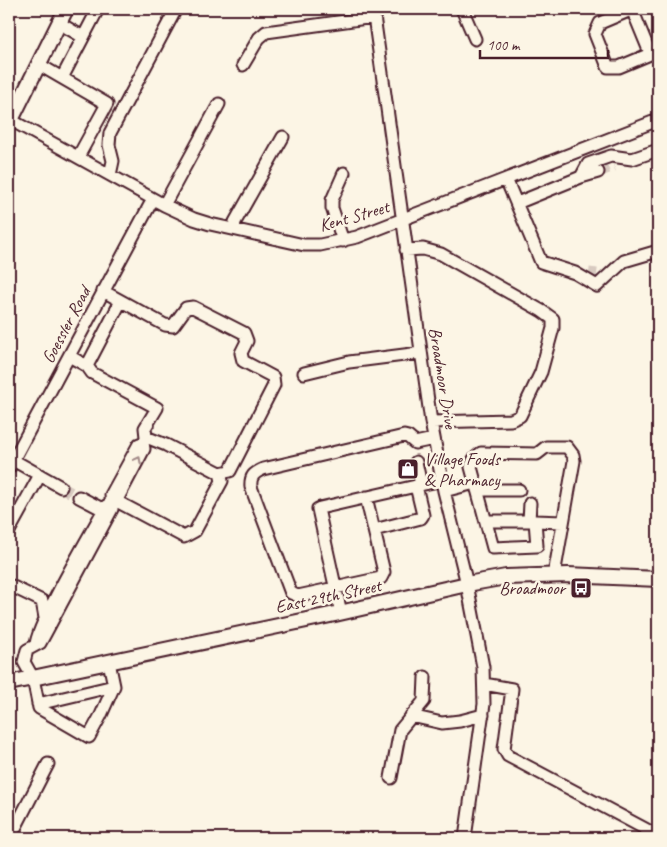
<svg xmlns="http://www.w3.org/2000/svg" width="667" height="847" viewBox="0 0 667 847" font-family="Caveat,sans-serif">
<style>
.lines{fill:none;stroke-linecap:round;stroke-linejoin:round}
.minor-tunnel{stroke:#d8cac0;stroke-width:11;stroke-dasharray:11 5.5;stroke-linecap:butt}
.minor-casing{stroke:#4a1f2b;stroke-width:15}
.major-casing{stroke:#4a1f2b;stroke-width:18}
.minor{stroke:#fcf5e5;stroke-width:11}
.major{stroke:#fcf5e5;stroke-width:14}
.oneway{stroke:#a38a88}
.labels{text-anchor:middle;stroke-width:5;stroke-linejoin:round;paint-order:stroke}
.street-label{font-size:18px;fill:#4a1f2b;stroke:#fcf5e5}
.poi-label{font-size:18px;fill:#4a1f2b;stroke:#fcf5e5;text-anchor:start}
</style>
<rect width="100%" height="100%" fill="#fcf5e5"/>
<filter id="ink" filterUnits="userSpaceOnUse"><feTurbulence type="fractalNoise" baseFrequency=".02" numOctaves="2"/><feDisplacementMap in="SourceGraphic" scale="10" xChannelSelector="R" yChannelSelector="G"/><feConvolveMatrix kernelMatrix="1 2 1 2 8 2 1 2 1" color-interpolation-filters="sRGB"/></filter>
<g filter="url(#ink)">
<g class="lines">
<path class="minor-tunnel" d="M598,172L614,166
M589,273L597,274
M61,487L79,497"/>
<g class="minor-casing">
<path id="minor" d="M373,9L431,422L444,491L467,584L483,667L484,704L465,838
M462,9L475,39
M632,9L648,48L655,52L658,51
M633,9L600,23L595,34L608,67H619L655,52
M656,9L658,13
M59,23L83,37
M38,64L62,78
M243,65L259,38L266,32L374,17
M9,119L164,205L194,219L210,224L304,245H320L357,237L658,120
M78,157L107,104L62,78L98,9
M110,175L113,161L109,145L110,133L176,9
M581,177L598,172
M506,179L541,262L575,273L597,286L624,261L658,251
M517,203L581,177L588,164L611,156L632,159L658,150
M164,205L219,104
M234,229L235,222L283,137
M343,241L332,208V200L344,173
M406,250L423,249L441,254L542,311L553,319V328L541,372L520,416L511,420L431,422
M69,356L87,366L92,373L157,408L145,428L146,437L166,445L220,473L230,471L274,385L273,377L243,361L241,353L247,341L244,333L193,307L186,308L173,326L165,325L103,291
M87,366L121,301
M304,373L349,362L420,353
M13,460L61,487
M416,462L421,485
M9,468L153,199
M477,490H519
M444,491L475,483
M79,497L104,510
M366,497L384,572L381,578L298,596L291,593L251,487C250,476 254,473 263,469L404,436L408,437L415,443L434,439
M112,501L120,503L184,537L195,531L222,481L220,473
M486,521H535L563,522
M529,521L530,503
M535,521L537,546L493,548L471,467L474,459L481,453L537,454L546,447H567L573,455L574,461L554,575
M374,530L421,518L423,515L416,486
M9,531L40,475
M9,585L42,601L45,618
M341,613L318,509L320,508L442,480
M36,645C34,630 95,526 106,506L118,498L144,449L143,443L139,444L111,495L112,509L45,634L40,643L27,650L24,662L33,678L39,708L89,737L101,715L114,686L109,662
M484,684L512,689L504,749L508,756L653,833H658
M38,704L114,686
M411,716L442,723L460,721L483,715
M391,778L400,730L424,701L425,677
M10,838L48,764"/>
</g>
<g class="major-casing">
<path id="major" d="M9,124L66,9
M9,683L335,614L467,584L506,577L568,575L658,579"/>
</g>
<use href="#minor" class="minor"/>
<use href="#major" class="major"/>
</g>
<defs><path id="oneway-chevron" d="M-2-3.5L2.5 0L-2 3.5" fill="none" stroke-width="1.6" stroke-linecap="round" stroke-linejoin="round" transform="scale(1.25)"/></defs>
<use class="oneway" href="#oneway-chevron" transform="translate(138 460) rotate(-62)"/>
</g>
<defs>
<g id="shop-square" transform="scale(1.125)"><rect x="-9" y="-9" width="18" height="18" rx="4" fill="#4a1f2b" stroke="#fcf5e5"/><path d="M-5-2.5h2.3a2.7 3.5 0 0 1 5.4 0H5L5.5 6h-11ZM-1.5-2.5h3a1.5 2.3 0 0 0-3 0Z" fill="#fff"/></g>
<g id="bus-square" transform="scale(1.125)"><rect x="-9" y="-9" width="18" height="18" rx="4" fill="#4a1f2b" stroke="#fcf5e5"/><path d="M-5-6H5V4H4V6H2V4H-2V6H-4V4H-5ZM-3.5-4V0h7V-4ZM-3.5 1.2v1.5H-2V1.2ZM2 1.2v1.5H3.5V1.2Z" fill="#fff"/></g>
</defs>
<g fill-rule="evenodd">
<use href="#shop-square" x="408" y="469"/>
<use href="#bus-square" x="581" y="588"/>
</g>
<g class="labels">
<g class="street-label">
<text transform="translate(354 216) rotate(-16)" y="6">Kent Street</text>
<text transform="translate(66 325) rotate(-62)" y="6">Goessler Road</text>
<text transform="translate(443 378) rotate(81)" y="6">Broadmoor Drive</text>
<text transform="translate(328 596) rotate(-12)" y="6">East 29th Street</text>
</g>
<g class="poi-label">
<text x="424" y="465">Village Foods<tspan x="424" dy="21">&amp; Pharmacy</tspan></text>
<text x="565" y="594" text-anchor="end">Broadmoor</text>
</g>
</g>
<rect width="667" height="847" fill="none" stroke="#fcf5e5" stroke-width="30"/>
<rect x="15" y="15" width="637" height="817" fill="none" stroke="#4a1f2b" stroke-width="2" filter="url(#ink)"/>
<path d="M480 50v8h128v-8" fill="none" stroke="#4a1f2b" stroke-width="2.5"/>
<text x="487" y="50" font-size="15" fill="#4a1f2b" stroke="#fcf5e5" stroke-width="4" paint-order="stroke">100 m</text>
</svg>
